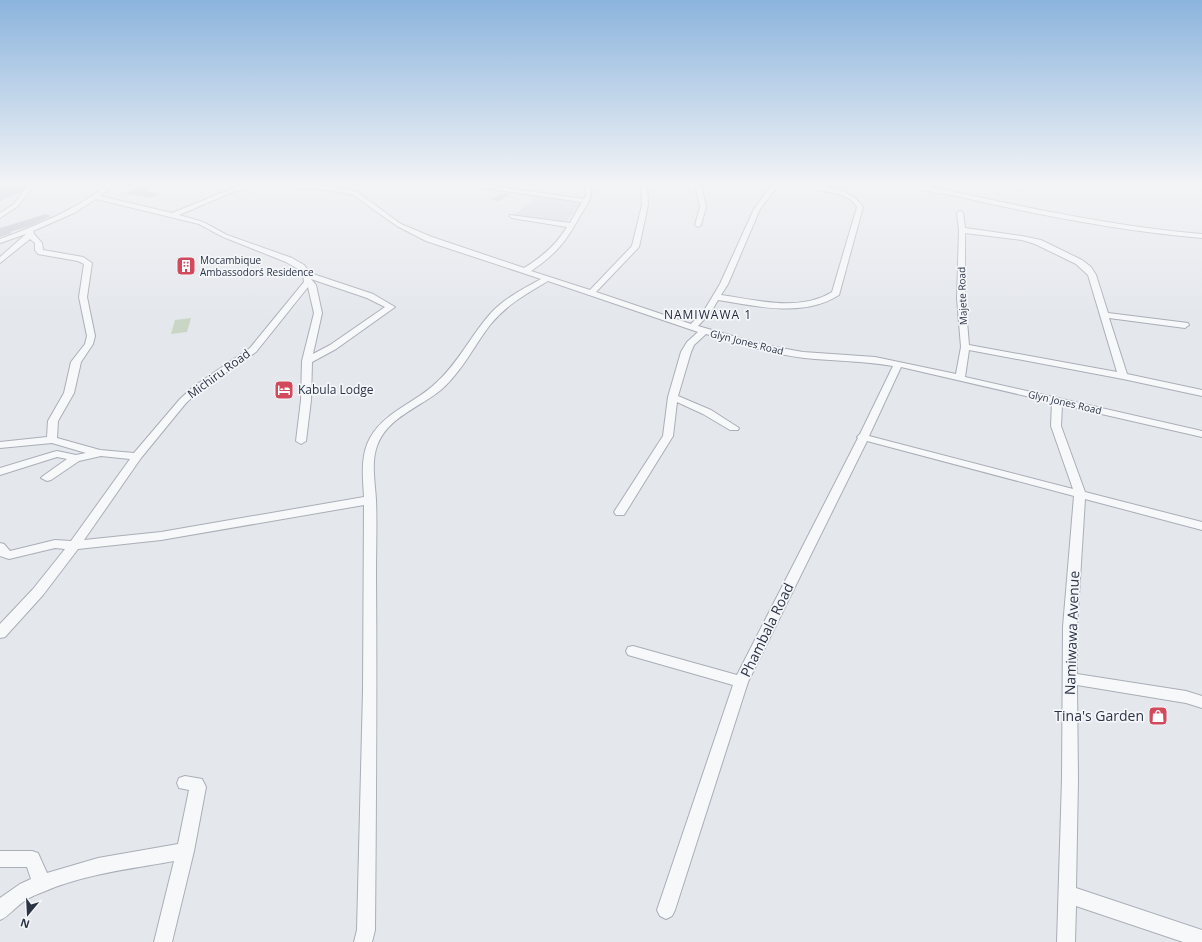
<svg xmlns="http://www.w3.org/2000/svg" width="1202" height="942" viewBox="0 0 1202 942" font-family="'Open Sans',sans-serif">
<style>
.built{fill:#d2d6de}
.green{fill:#c9d6c5}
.building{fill:#bbc0ca}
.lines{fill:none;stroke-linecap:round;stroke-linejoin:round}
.minor-casing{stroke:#a9aeb7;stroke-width:2}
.minor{fill:#f7f8fa;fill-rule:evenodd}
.labels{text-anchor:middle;stroke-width:3.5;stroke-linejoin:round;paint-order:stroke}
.far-poi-label{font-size:10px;fill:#2b3445;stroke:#f4f6f9;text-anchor:start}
.far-street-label{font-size:10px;fill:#2b3445;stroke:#f4f6f9}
.far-quarter-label{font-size:12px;letter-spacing:1px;fill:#1d2536;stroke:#f4f6f9}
.street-label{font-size:12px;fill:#2b3445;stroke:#f4f6f9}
.poi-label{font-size:12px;fill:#2b3445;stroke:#f4f6f9;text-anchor:start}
.near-street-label{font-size:14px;fill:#2b3445;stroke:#f4f6f9}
.near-poi-label{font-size:14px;fill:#2b3445;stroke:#f4f6f9;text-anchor:end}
</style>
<rect width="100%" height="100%" fill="#e4e7ec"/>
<path class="built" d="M537,196L566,199V201L582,203L566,222L514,215Z"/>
<path class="green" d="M191,318L187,332L171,334L175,320Z"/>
<path class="building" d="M2,185H26L22,191L0,201V187Z
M146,185L157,187L146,191L160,194L150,198L125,193Z
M501,193L510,194L499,201L490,200Z
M46,214L51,216L33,225L10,232L12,233L0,237V228Z"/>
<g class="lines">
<g class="minor-casing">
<path id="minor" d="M28,185H34L18,206L0,218V213L14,204Z
M107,185H113L100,196L172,213L241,185H248L247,186L179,215L203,222L227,235L292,258L304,265L310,273L373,294L395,307L336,349L312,362L311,400L306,441L301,444L296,441L301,400L302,361L314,313L308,287L256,352L199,391L186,403L141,458L84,540L161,532L364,497C363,478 360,456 370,438C385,411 416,403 437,382C459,362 471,335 491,313C505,298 523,289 541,279L426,241L397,226L353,195L329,190L289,187L286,185L329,186L357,192L401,224L432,237L524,268C542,257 556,245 567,227L512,218L509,216L510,215L570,223L582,202L476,187L473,185H486L584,199L586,195L585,185H591C593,197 587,205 580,216C565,243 557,253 531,271L590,290L632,246L642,205L641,185H647L648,205L639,247L596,292L691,324L705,309L720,284L754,209L772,185H778L760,209L728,284L721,295C756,300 800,312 832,292L857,207C846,189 822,195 808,185C826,183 853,191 863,207L839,295C803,318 757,306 718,300L711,312L698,326L764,345L803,352L875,357L956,374L961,347L957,298L959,230L957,213L960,211L963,213L965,228L1022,236L1041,240L1082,260L1091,267L1096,275L1108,313L1188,323L1189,325L1185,328L1109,318L1127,374L1202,390V396L1123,379L969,350L965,377L1202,431V437L1062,405L1061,426L1085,492L1202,522V530L1085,499L1077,627V674L1186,691L1202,696V708L1186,703L1077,685L1078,779L1076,888L1202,930V942H1183L1076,906L1075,942H1057L1062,779L1063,627L1074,496L867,441L748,682L675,910L672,916L666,919L660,916L657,910L733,685L628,655L626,651L628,647L633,646L737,675L858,438L857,437L860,434L893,366C863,361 834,361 804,358C771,354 738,343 706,334L694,345L691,352L678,396L711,410L739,428L738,430H730L703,414L677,402L673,436L624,515H616L614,512L663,436L668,397L681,352L687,342L698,332L548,281C526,294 506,305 490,325C474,346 462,371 442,389C421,407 387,417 377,446C371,463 375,482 376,500C377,525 376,551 376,576C377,694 376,812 375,930L372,942H354L357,930L363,691L364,505L161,540L78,549L43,595L5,637L0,638V624L33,589L65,549L55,548L9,559L0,556V543L4,544L10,551L55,540L71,541L130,459L101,456L79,461L51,480L47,481L41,478L43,476L67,459L57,457L0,475V468L53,452L57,451L76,455L86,453L52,443L0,448V442L47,437L48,421L64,393L71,362L85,344L87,336L79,297L84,264L78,261L38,254L35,250V243L30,239L0,263V257L26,234L0,243V239C38,225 75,210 107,185ZM96,199L199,224L223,237L286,262L298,269L303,275L304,282L250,348L193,387L180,399L134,453L100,450L57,438L58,421L74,393L81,362L93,344L95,336L87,297L92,263L83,257L43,250L42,243L34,234L33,231L74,213ZM965,233L1022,240L1035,244L1076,264L1088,275L1117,372L969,345L965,298ZM311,279L367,298L385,307L330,345L313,354L322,313L316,285ZM901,367L1052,402L1051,426L1073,489L869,436Z
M695,185H701L706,207L701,225L698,227L695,225L700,207Z
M912,185H922C1015,205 1107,226 1202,234V238C1122,231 1043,216 965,198C953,195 920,191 912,185Z
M185,776L202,779L206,787L194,851L172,942H154L174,861C130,869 84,874 43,892C34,895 24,900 17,907C11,912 7,917 0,920V898L20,884L31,879L27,867H0V851H32L38,853L47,873L98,858L178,844L189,790L179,788L177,783L179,778Z"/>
</g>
<use href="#minor" class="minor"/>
</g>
<linearGradient id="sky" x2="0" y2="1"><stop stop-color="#8bb4dd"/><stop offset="0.58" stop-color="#f3f4f6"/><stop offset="1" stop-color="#f3f4f6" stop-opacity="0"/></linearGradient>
<rect width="1202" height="317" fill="url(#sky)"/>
<defs>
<g id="building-square" transform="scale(1)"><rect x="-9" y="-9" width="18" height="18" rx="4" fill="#d1495b" stroke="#f4f6f9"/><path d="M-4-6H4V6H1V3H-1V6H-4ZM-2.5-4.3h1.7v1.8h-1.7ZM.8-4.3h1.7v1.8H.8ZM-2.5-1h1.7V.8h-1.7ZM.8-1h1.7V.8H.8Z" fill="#fff"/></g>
<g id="hotel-square" transform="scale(1)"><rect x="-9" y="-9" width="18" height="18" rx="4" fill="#d1495b" stroke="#f4f6f9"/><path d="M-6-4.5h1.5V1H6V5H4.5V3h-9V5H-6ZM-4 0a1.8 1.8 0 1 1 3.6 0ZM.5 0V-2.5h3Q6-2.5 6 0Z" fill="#fff"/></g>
<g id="shop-square" transform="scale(1)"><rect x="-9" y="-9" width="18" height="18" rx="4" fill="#d1495b" stroke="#f4f6f9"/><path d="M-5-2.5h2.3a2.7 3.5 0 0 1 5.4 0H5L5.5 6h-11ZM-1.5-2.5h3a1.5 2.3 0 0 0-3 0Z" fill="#fff"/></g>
</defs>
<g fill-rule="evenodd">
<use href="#building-square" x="186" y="266"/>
<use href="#hotel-square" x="284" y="390"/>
<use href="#shop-square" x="1158" y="716"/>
</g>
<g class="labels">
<g class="far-poi-label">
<text x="200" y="264">Mocambique<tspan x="200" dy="12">Ambassodorś Residence</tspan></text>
</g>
<g class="far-street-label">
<text transform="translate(962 296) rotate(-92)" y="4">Majete Road</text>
<text transform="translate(747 342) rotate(14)" y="4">Glyn Jones Road</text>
<text transform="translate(1065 402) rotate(13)" y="4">Glyn Jones Road</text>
</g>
<g class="far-quarter-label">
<text x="708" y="319">NAMIWAWA 1</text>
</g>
<g class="street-label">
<text transform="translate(219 374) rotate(-36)" y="4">Michiru Road</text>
</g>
<g class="poi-label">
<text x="298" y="394">Kabula Lodge</text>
</g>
<g class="near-street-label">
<text transform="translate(767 630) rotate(-64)" y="5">Phambala Road</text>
<text transform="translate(1072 633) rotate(-88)" y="5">Namiwawa Avenue</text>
</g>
<g class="near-poi-label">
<text x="1144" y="721">Tina's Garden</text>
</g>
</g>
<g transform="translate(28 914) rotate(198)" stroke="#f4f6f9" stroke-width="3" paint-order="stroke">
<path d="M0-3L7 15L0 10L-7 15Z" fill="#2b3445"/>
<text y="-6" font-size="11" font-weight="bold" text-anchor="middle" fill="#2b3445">N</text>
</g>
</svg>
